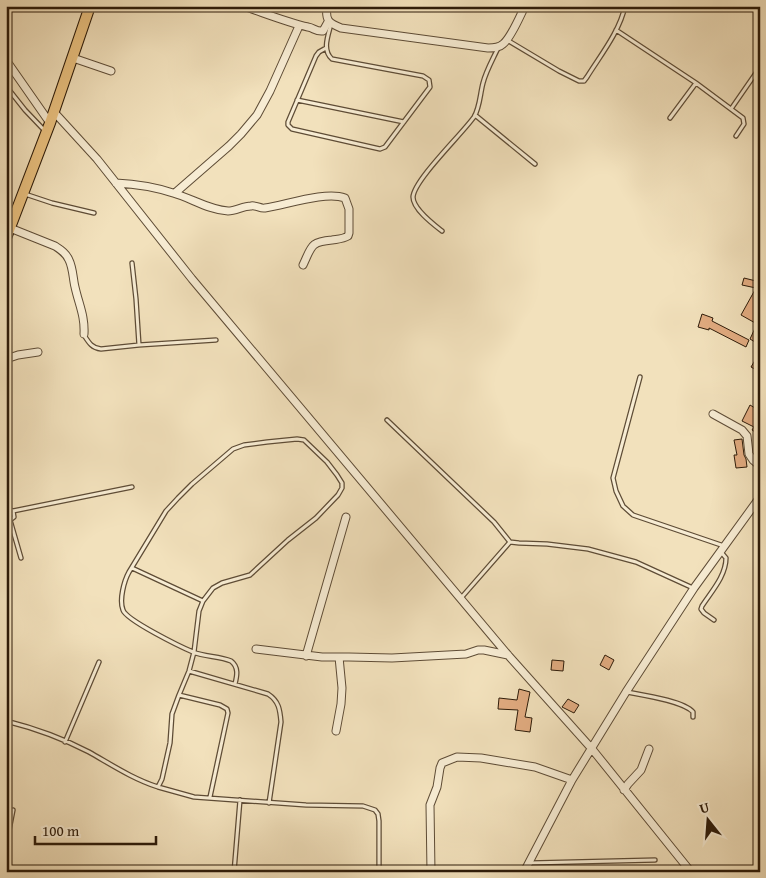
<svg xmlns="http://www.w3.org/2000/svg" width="766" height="878" viewBox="0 0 766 878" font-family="'Gentium Book Plus',serif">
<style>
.building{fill:#e2ac81;stroke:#2d1b09}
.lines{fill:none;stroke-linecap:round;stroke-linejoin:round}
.lane-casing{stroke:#5e4c36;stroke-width:5.5}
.street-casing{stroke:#5e4c36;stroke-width:9}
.primary-casing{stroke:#2d1b09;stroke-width:12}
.lane{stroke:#f7ecd3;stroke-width:3}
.street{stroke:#f7ecd3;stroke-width:7}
.primary{stroke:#e9c07e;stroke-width:10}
</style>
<rect width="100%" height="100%" fill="#f2e1bc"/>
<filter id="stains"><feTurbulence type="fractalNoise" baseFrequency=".004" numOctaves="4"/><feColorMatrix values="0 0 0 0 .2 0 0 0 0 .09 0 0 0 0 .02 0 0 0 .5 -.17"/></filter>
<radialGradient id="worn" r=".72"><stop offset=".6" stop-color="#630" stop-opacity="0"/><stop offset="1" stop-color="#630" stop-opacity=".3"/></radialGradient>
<path class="building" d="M744,278L760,282V345L750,339L757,324L741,315L756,288L742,285Z
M702,314L713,318L712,321L749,340L746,347L709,328V330L698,327Z
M760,352V372L751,367Z
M760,399V435L752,430L754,427L742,421L750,405L755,408Z
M742,439L744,455L746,459L747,467L736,468L734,455H737L734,440Z
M605,655L614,660L609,670L600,665Z
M552,660L564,661L563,671L551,670Z
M519,689L530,692L525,717L532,718L530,732L515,730L518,710L498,709L499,698L517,700Z
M568,699L579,705L574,713L562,707Z"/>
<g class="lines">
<g class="lane-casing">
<path id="lane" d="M616,30L696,83L670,118
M507,40L559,71L579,81H584L587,77C600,56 620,31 625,6
M326,48L319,52L316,56L288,122V125L292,129L380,149L385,147L430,87L429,80L423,76L332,59C322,50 328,36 331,24
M696,83L743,118L744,124L736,136
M6,86L25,110L45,131
M297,100L404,122
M731,109L758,70
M475,115L535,164
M25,194L52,203L94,213
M442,231C433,224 413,209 413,197C414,180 462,134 474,117C480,107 480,94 483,83C486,71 493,59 498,48
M132,263L136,299L139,345
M84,335C89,343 92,348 101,349L139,345L216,340
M640,377L613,478L616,491L623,506L633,515L724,546
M387,420L494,522L510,542L519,543L547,544L588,549L636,562L693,588
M6,511L8,509L13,511L14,517L10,520L6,519
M13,511L132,487
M10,520L21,558
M132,568L203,601
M461,598L510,542
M714,620L704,613L701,609L702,606C711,592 726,576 726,558L721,552
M189,671L268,694C279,701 280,710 281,722L269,803
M627,692C643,695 684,701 693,712V717
M179,695L220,705L227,709L228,713L210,797
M6,721C34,728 64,739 89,752C112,765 133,779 158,787L162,779L170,743L172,714L179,695L189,671L194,652L199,611L203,601L213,588L222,583L250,575L288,540L316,518L338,495L342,488V483L337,475L327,462L304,440L297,439L267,442L244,445L233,449L192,484L178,498L166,511L129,572C124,581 119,600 123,610C126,620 181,647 193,652C205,657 219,656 231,661C239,667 237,676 235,684
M65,742L99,662
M158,787L194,797L306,805L363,806L375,810L378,814L379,821V872
M6,846L13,810
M530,863L655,860
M234,872L240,800"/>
</g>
<g class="street-casing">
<path id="street" d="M243,6C264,13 286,22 308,27C314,28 316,32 323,31L328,22
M327,6C325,21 329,23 341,28L488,48C493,48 499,48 503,44C511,38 520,16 525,6
M73,58L111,71
M6,60L50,123
M54,112L97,159L192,279L508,655L592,749L691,872
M116,183C136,184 155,187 173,193C191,198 209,210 228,211C236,211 243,206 251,206C257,205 260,209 265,208C286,205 325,191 345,198L349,209V233L348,236C343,239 338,239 332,240C310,242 312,246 303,265
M175,193L229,146L241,134L257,115L270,91L299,26
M10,228L55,246C61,250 66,253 69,260C73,268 73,279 75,287C79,305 85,316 84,334
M6,359L18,355L38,352
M713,414L742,430L747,436L749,454L753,460L760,466
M256,649L322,657H349L392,658L466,654L478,650H484L508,655
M306,656L346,517
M336,731L341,704L342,688L339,657
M624,790L628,784L641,770L649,749
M431,872L430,805L437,787L440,768L442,763L457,757L481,758L535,767L572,780
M524,872L572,780L626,692L694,588L760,497"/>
</g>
<g class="primary-casing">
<path id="primary" d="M6,238L50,123L90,6"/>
</g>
<use href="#lane" class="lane"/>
<use href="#street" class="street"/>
<use href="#primary" class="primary"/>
</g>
<rect width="766" height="878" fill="none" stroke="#f2e1bc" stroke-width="25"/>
<rect x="8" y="8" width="751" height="863" fill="none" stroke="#2d1b09" stroke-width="2.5"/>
<rect x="12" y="12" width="741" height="853" fill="none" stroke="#2d1b09"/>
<g transform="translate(708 820) rotate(343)" stroke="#f7ecd3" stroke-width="4" paint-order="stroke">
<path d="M0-4L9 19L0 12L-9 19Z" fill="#2d1b09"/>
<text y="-8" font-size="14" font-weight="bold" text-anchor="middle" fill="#2d1b09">U</text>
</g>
<path d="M35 836v8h121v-8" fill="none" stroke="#2d1b09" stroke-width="2.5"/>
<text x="42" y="836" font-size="15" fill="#2d1b09" stroke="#f7ecd3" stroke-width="4" paint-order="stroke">100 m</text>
<rect width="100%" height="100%" filter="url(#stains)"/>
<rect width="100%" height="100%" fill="url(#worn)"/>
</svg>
